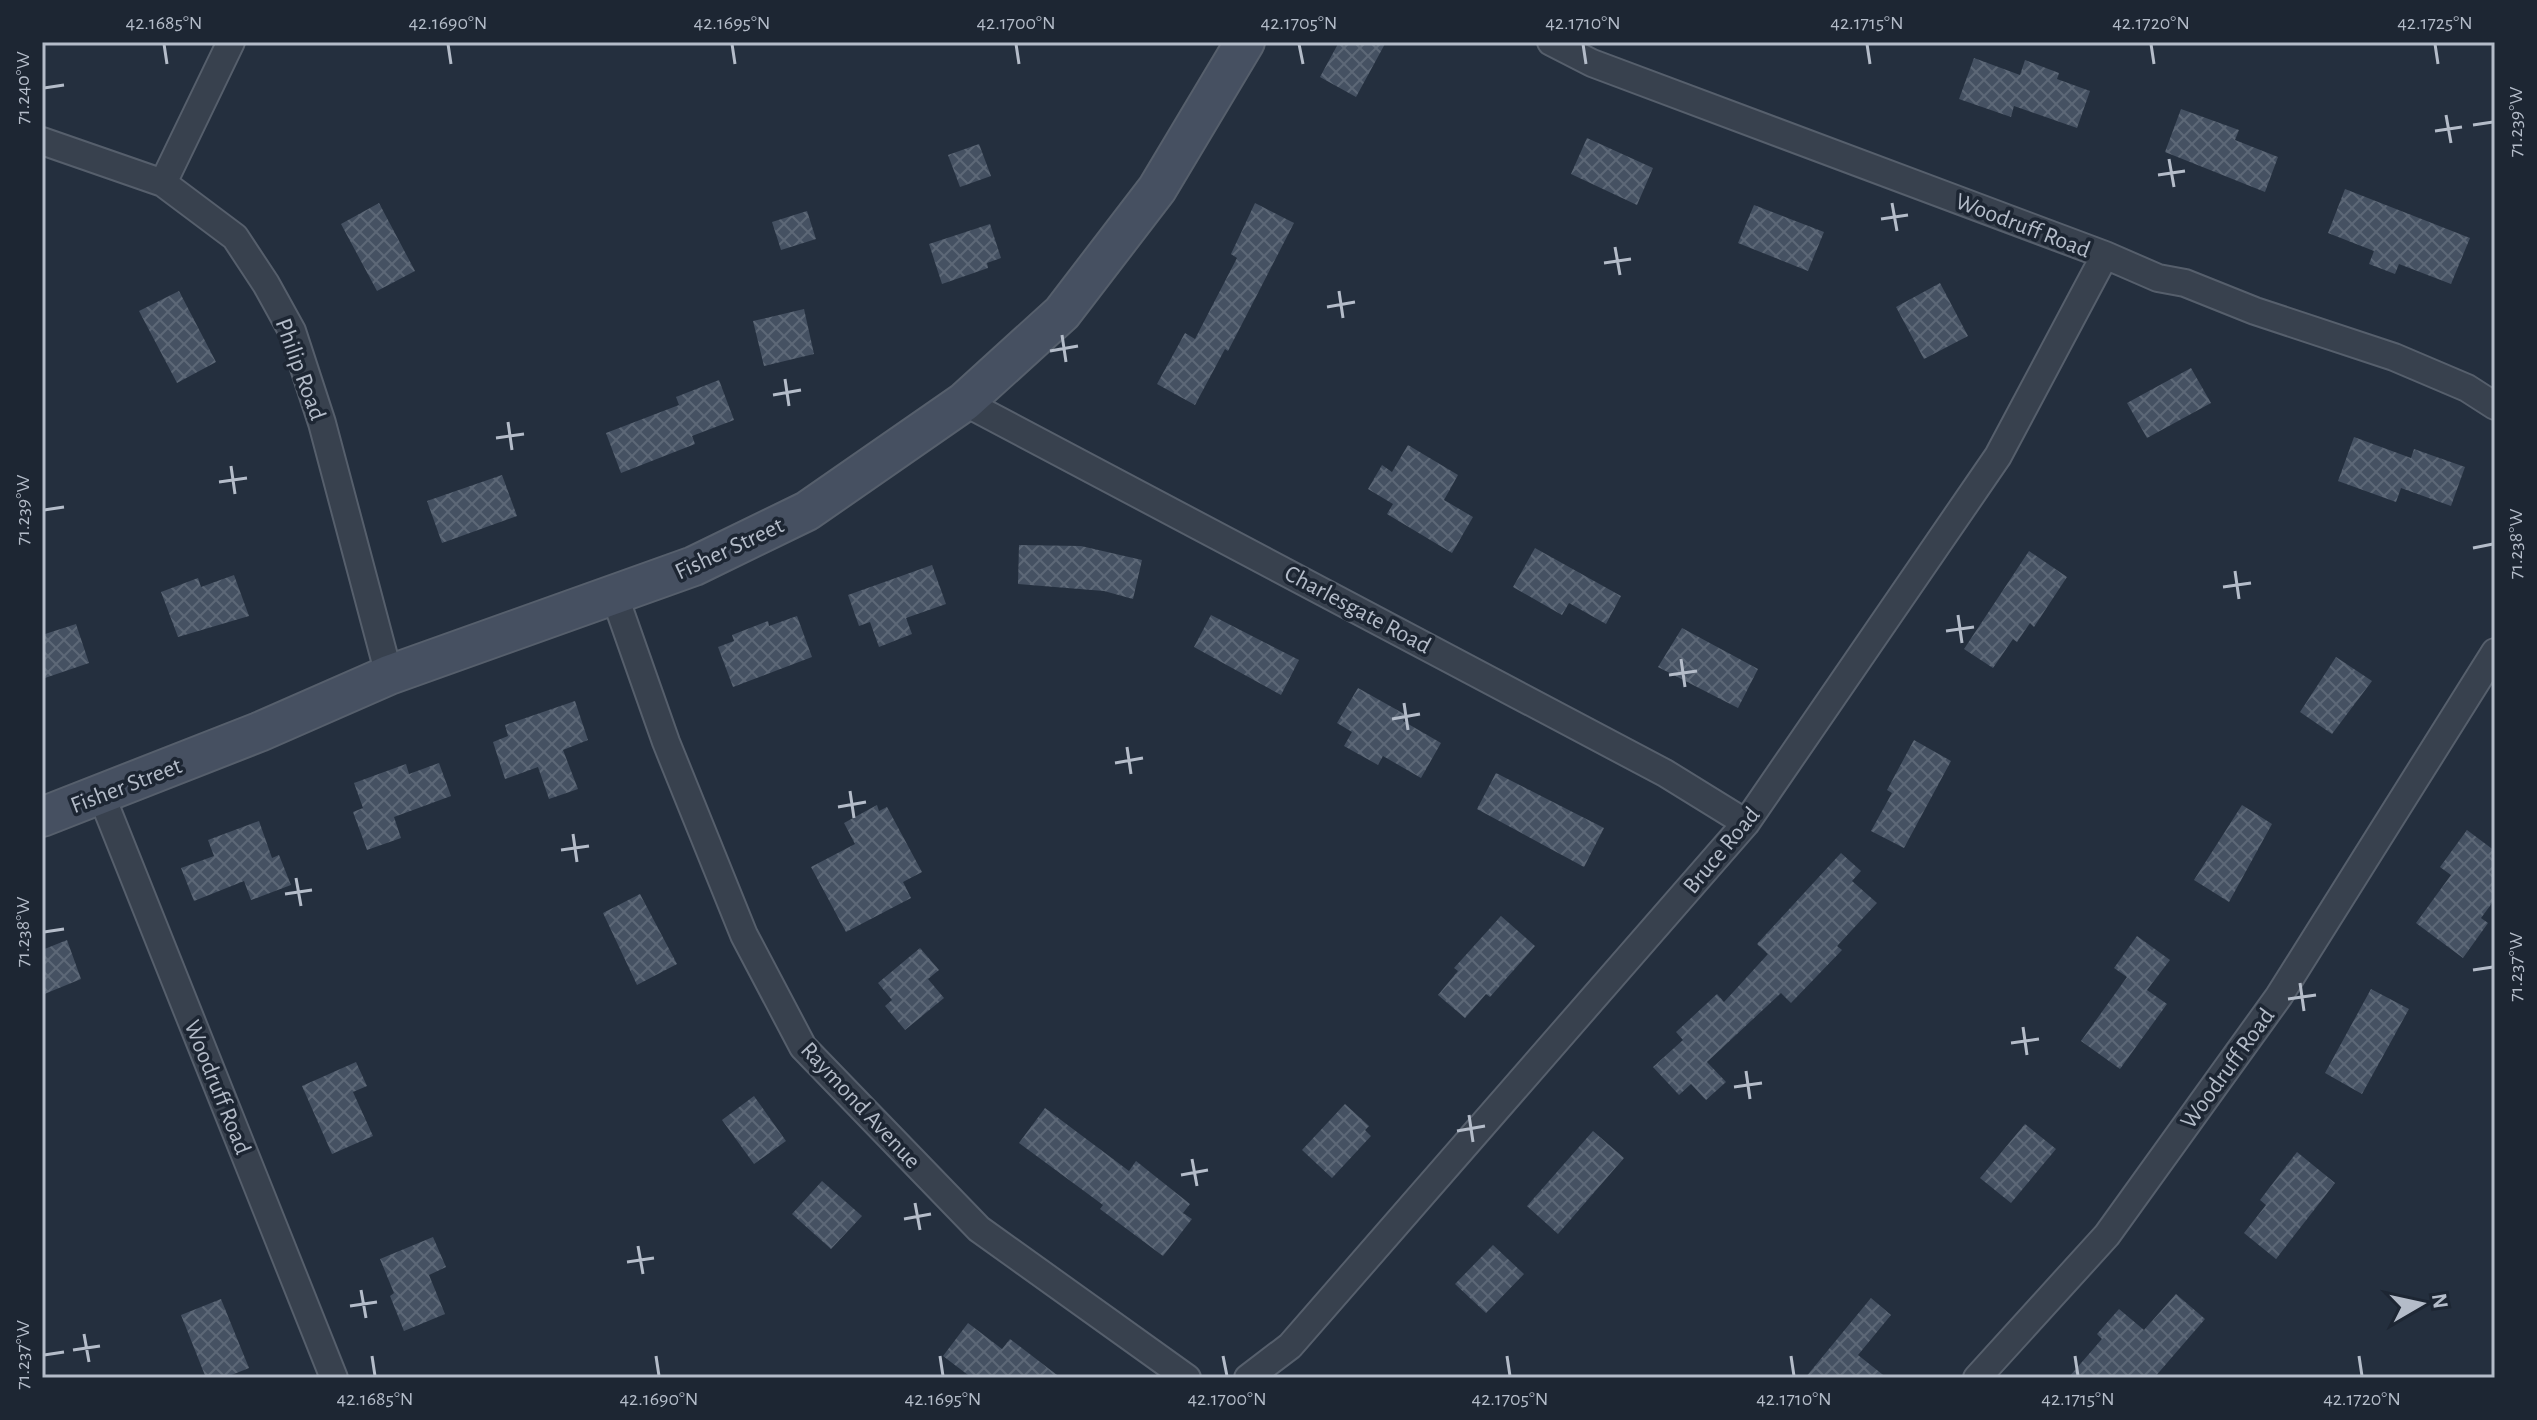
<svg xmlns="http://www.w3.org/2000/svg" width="2537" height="1420" viewBox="0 0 2537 1420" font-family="'Alegreya Sans',sans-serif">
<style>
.building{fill:url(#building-cross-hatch)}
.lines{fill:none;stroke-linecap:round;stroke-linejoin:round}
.street-casing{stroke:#565f6c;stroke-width:30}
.secondary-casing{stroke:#565f6c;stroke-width:42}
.street{stroke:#38414e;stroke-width:26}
.secondary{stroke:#465061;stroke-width:38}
.ticks{fill:none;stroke:#b4bcc9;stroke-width:3}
.labels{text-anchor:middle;stroke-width:7;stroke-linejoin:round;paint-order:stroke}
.street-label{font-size:24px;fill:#b4bcc9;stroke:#1d2633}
.neatline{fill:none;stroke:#b4bcc9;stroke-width:3}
.ticks-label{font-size:20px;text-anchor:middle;fill:#b4bcc9}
</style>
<defs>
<pattern id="building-cross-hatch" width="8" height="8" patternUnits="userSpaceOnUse" patternTransform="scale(2)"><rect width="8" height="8" fill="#455162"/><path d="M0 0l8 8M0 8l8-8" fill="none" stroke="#5d6877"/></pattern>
</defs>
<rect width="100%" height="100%" fill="#242f3e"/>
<path class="building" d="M1339,42H1386L1356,97L1320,77Z
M1974,58L2020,75L2025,60L2059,73L2057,79L2090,91L2077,128L2014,106L2011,117L1959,99Z
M2181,109L2239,130L2235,140L2278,157L2265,192L2165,152Z
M1587,138L1653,168L1637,205L1571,174Z
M979,144L991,176L960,187L948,155Z
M2345,189L2470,238L2451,284L2399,264L2395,274L2369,264L2374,251L2328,233Z
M379,203L415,271L377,291L341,224Z
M1255,203L1294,223L1228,351L1225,349L1195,405L1157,384L1185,333L1195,339L1237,258L1231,254Z
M1754,205L1824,232L1808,271L1738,243Z
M807,211L816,239L781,250L772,222Z
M990,224L1001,258L987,263L988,268L942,284L929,244Z
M1940,283L1968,336L1924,359L1896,307Z
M179,291L216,362L177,383L139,311Z
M804,309L814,354L764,366L753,321Z
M2191,368L2211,403L2147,438L2127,403Z
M719,380L734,420L692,436L695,444L621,473L606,433L679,405L676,397Z
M2354,437L2411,458L2414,449L2465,467L2451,506L2401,488L2396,502L2338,481Z
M1408,445L1458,475L1444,500L1473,517L1452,553L1387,514L1393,504L1368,489L1382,465L1392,472Z
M502,475L517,516L442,543L427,501Z
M1019,545L1081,546L1142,560L1133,599L1104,591L1018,584Z
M1535,548L1621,596L1606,624L1569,603L1562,615L1513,587Z
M2029,551L2067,577L2034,627L2030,623L2017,642L2013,639L1993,668L1964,649Z
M932,565L946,604L906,618L912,634L879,647L870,622L859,626L848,595Z
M234,575L249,616L178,637L161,592L198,578L201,587Z
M1211,615L1299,660L1281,695L1194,647Z
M797,616L812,657L733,687L718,647L734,641L732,635L768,621L769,626Z
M76,624L89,663L42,679V635Z
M1682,628L1758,669L1738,708L1658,667Z
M2336,657L2372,681L2332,734L2300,712Z
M1358,688L1406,715L1403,721L1441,743L1421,778L1383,756L1378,765L1344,746L1352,732L1337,723Z
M575,701L588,740L563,750L578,789L549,799L538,767L505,779L493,742L508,736L505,725Z
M1914,740L1951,761L1904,848L1871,831L1892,793L1887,790Z
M439,763L451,796L394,817L401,838L367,850L353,812L363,808L354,783L406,764L409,774Z
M1496,773L1604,828L1584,867L1477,809Z
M877,805L879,811L887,807L922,872L903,882L911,898L846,932L811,867L855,844L844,823Z
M2242,805L2272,824L2229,902L2194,880Z
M259,821L272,858L279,855L291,885L251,900L244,881L194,901L181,868L214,856L208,840Z
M2467,830L2495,851V899L2481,918L2488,923L2463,958L2416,923L2451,875L2440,867Z
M1841,853L1861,871L1852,881L1877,903L1837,946L1842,950L1791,1003L1781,993L1707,1062L1726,1082L1706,1100L1691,1084L1679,1095L1653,1067L1683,1040L1676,1032L1717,994L1724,1002L1768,954L1757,944Z
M640,894L677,964L637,985L603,913Z
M1501,916L1535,946L1490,997L1486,994L1465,1018L1438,995L1458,971L1454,968Z
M2137,936L2170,960L2147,990L2167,1004L2120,1069L2081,1041L2127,977L2114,968Z
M67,940L81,979L42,995V950Z
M920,948L939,970L928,979L944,998L905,1030L885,1006L892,1000L878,983Z
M2371,989L2409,1009L2362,1094L2325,1073Z
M356,1062L367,1086L353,1092L373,1136L332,1154L302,1086Z
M754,1096L786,1141L754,1164L722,1120Z
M1345,1104L1369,1126L1365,1130L1371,1136L1332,1178L1302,1150Z
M1045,1108L1129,1171L1136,1161L1190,1204L1183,1213L1192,1219L1163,1256L1100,1209L1103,1205L1019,1143Z
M2025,1124L2056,1149L2011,1203L1980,1178Z
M1593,1131L1624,1158L1558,1234L1527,1206Z
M2297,1152L2335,1183L2276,1259L2244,1233L2266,1205L2260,1200Z
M822,1181L862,1216L831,1249L792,1214Z
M433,1237L446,1267L429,1275L445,1314L404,1331L390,1296L394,1293L380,1259Z
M1493,1245L1524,1274L1486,1313L1455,1284Z
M2176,1294L2205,1319L2154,1378H2068L2102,1339L2097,1334L2119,1309L2144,1330Z
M1871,1298L1891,1315L1858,1355L1887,1378H1805Z
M221,1299L249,1368L224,1378H206L181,1315Z
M968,1323L1002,1349L1010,1339L1061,1378H972L943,1356Z"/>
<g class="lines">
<g class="street-casing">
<path id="street" d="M1551,42L1592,63L2105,255L2158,278L2185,283L2255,311L2394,357L2467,388L2495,406
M42,141L163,183L235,237L266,284L292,331L322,423L389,675
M163,183L231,42
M964,402L1665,773L1746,823
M615,597L666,742L744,935L803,1047L979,1229L1187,1378
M102,797L334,1378
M1248,1378L1290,1346L1746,823L1998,456L2105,255
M1977,1378L2107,1235L2279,996L2495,652"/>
</g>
<g class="secondary-casing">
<path id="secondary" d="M42,817L259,732L389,675L694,566L807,511L964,402L1062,313L1157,189L1245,42"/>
</g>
<use href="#street" class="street"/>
<use href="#secondary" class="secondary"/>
</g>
<path class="ticks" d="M164,44L167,64M448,44L451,64M732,44L735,64M1016,44L1019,64M1299,44L1303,64M1583,44L1586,64M1867,44L1870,64M2151,44L2154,64M2435,44L2438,64M44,88L64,85M2446,115L2451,143M2473,125L2493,122M2435,131L2462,127M2169,159L2174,187M2158,175L2185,171M1892,203L1897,231M1881,219L1908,215M1615,247L1620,275M1604,263L1631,259M1339,291L1343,318M1327,307L1355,302M1062,335L1066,362M1050,351L1078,346M785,379L789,406M773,395L801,390M508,422L512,450M496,438L524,434M231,466L235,494M219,482L247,478M44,510L64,507M2473,548L2493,544M2235,571L2239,599M2223,587L2251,583M1958,615L1962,643M1946,631L1974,627M1681,659L1685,687M1669,675L1697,671M1404,703L1408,730M1392,719L1420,714M1127,747L1131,774M1115,763L1143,758M850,791L854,818M838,807L866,802M573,834L577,862M561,850L589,846M296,878L301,906M285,894L312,890M44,932L64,929M2473,970L2493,967M2300,983L2304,1011M2288,999L2316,995M2023,1027L2027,1055M2011,1043L2039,1039M1746,1071L1750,1099M1734,1087L1762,1083M1469,1115L1473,1142M1457,1131L1485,1126M1192,1159L1197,1186M1181,1175L1208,1170M915,1203L920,1230M904,1219L931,1214M638,1246L643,1274M627,1262L654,1258M361,1290L366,1318M350,1306L377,1302M84,1334L89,1362M73,1350L100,1346M44,1355L64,1352M372,1356L375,1376M656,1356L659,1376M940,1356L943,1376M1223,1356L1227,1376M1507,1356L1510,1376M1791,1356L1794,1376M2075,1356L2078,1376M2359,1356L2362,1376"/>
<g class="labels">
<g class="street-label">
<text transform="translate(2023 225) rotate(21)" y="8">Woodruff Road</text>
<text transform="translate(301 369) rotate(70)" y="8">Philip Road</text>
<text transform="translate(729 548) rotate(-25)" y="8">Fisher Street</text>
<text transform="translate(1358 609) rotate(28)" y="8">Charlesgate Road</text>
<text transform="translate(126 785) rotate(-21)" y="8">Fisher Street</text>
<text transform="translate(1721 850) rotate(-50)" y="8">Bruce Road</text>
<text transform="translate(2227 1068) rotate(-54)" y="8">Woodruff Road</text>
<text transform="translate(218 1087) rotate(68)" y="8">Woodruff Road</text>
<text transform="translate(861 1105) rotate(47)" y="8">Raymond Avenue</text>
</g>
</g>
<rect width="2537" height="1420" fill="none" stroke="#1d2633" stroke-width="88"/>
<g transform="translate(2421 1304) rotate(81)" stroke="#1d2633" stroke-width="6" paint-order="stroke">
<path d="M0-6L14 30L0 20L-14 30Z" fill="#b4bcc9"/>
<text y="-12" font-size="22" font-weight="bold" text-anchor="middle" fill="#b4bcc9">N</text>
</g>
<rect x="44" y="44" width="2449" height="1332" class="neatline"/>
<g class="ticks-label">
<text x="164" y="29">42.1685°N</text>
<text x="448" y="29">42.1690°N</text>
<text x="732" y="29">42.1695°N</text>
<text x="1016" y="29">42.1700°N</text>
<text x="1299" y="29">42.1705°N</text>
<text x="1583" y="29">42.1710°N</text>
<text x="1867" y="29">42.1715°N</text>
<text x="2151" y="29">42.1720°N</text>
<text x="2435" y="29">42.1725°N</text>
<text transform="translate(22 88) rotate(-90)" y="7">71.240°W</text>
<text transform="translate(2515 122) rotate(-90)" y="7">71.239°W</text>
<text transform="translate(22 510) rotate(-90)" y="7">71.239°W</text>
<text transform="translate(2515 544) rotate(-90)" y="7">71.238°W</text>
<text transform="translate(22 932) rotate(-90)" y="7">71.238°W</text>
<text transform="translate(2515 967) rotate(-90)" y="7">71.237°W</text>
<text transform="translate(22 1355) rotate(-90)" y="7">71.237°W</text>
<text x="375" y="1405">42.1685°N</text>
<text x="659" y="1405">42.1690°N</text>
<text x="943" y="1405">42.1695°N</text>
<text x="1227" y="1405">42.1700°N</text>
<text x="1510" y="1405">42.1705°N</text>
<text x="1794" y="1405">42.1710°N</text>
<text x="2078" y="1405">42.1715°N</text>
<text x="2362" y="1405">42.1720°N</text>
</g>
</svg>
